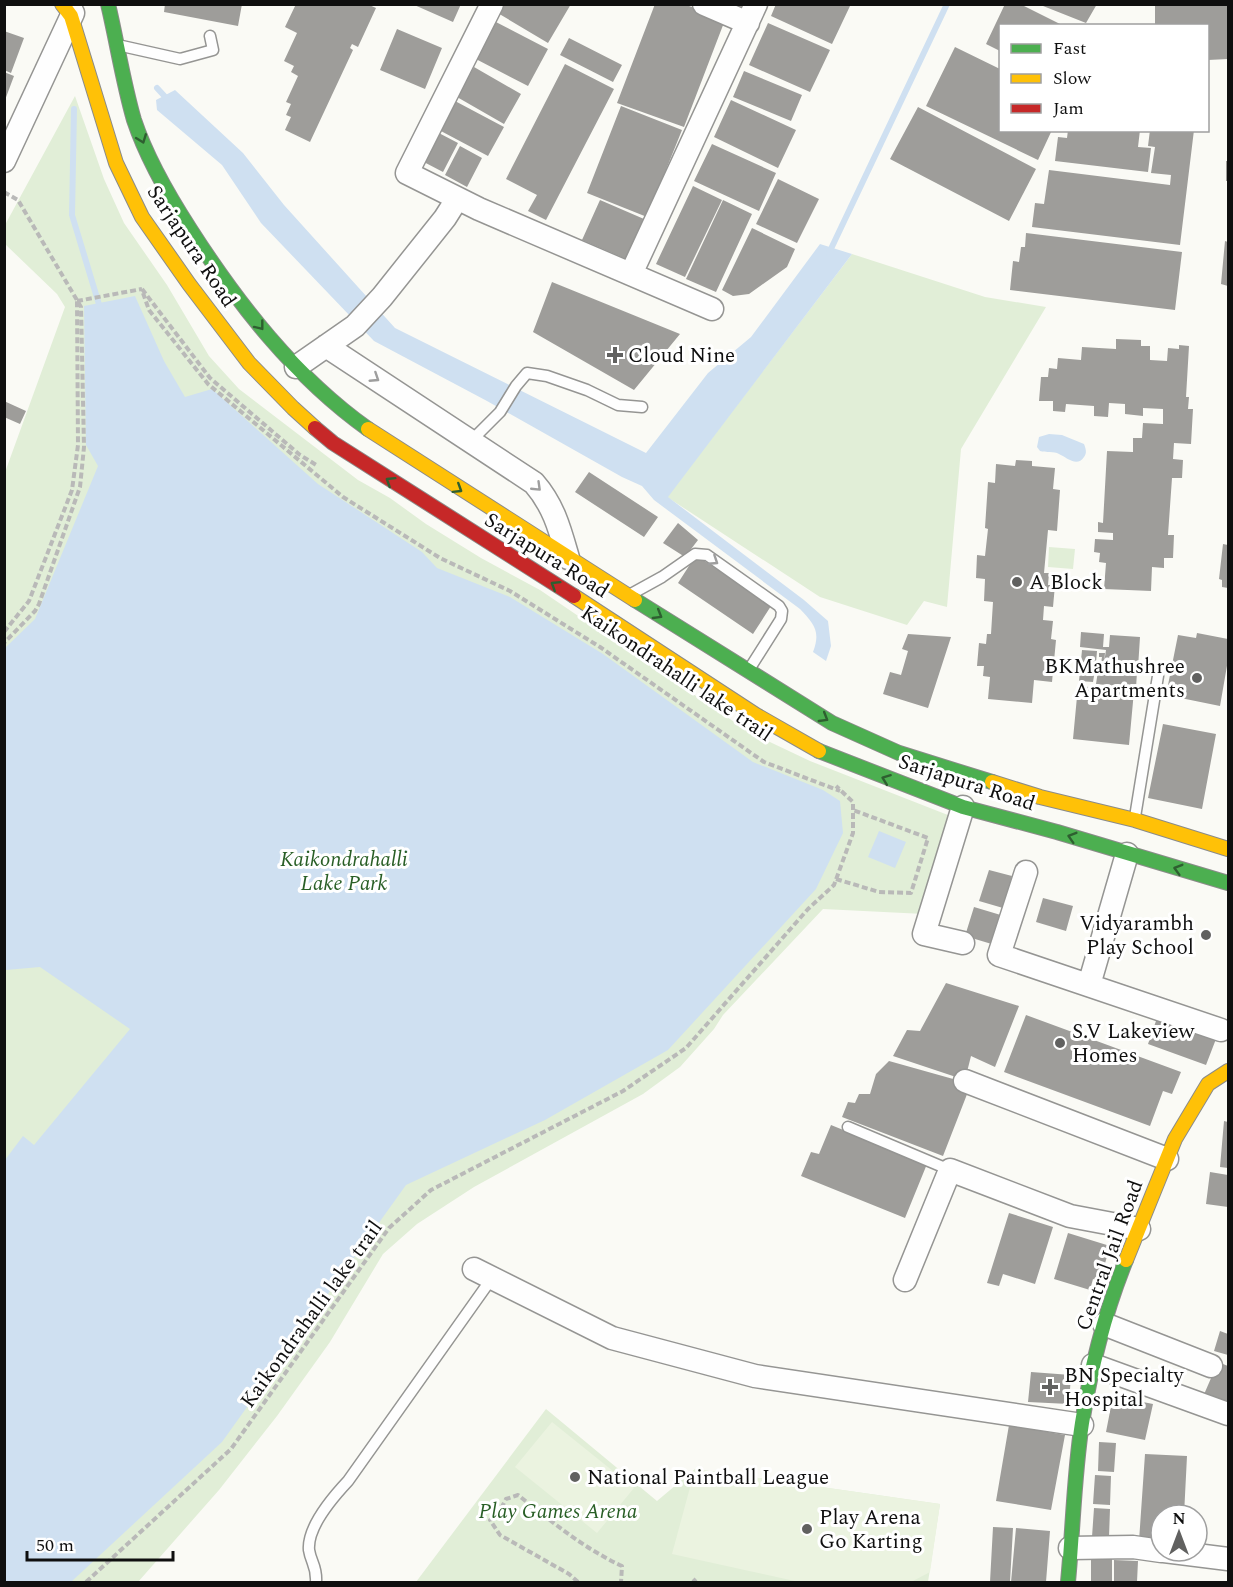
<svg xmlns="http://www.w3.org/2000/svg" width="1233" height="1587" viewBox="0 0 1233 1587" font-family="Spectral,serif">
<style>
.green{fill:#e1eed7}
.pitch{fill:#ebf3e0}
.water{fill:#cfe0f1}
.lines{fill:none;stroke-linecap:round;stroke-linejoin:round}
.stream{stroke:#cfe0f1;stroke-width:6}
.building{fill:#9e9d9a}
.lane-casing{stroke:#959593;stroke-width:13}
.street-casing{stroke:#959593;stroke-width:25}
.fast-casing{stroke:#8b8b89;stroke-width:16}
.slow-casing{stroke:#8b8b89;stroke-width:16}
.jam-casing{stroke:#8b8b89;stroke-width:16}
.path{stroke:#b9b9b8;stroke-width:4;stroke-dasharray:6 3;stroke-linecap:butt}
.lane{stroke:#fefefe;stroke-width:10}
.street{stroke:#fefefe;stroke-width:22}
.fast{stroke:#4caf50;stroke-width:14}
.slow{stroke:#ffc107;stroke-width:14}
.jam{stroke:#c62828;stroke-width:14}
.oneway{stroke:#2e5f30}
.oneway2{stroke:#9e9e9e}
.poi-dot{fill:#616160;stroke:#fff;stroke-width:2}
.labels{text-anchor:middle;stroke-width:6;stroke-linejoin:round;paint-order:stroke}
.street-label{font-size:21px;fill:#0f0f0f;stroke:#fff}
.poi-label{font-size:21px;fill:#0f0f0f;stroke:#fff;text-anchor:start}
.park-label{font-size:21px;font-style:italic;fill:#295f26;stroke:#fff}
</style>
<rect width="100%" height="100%" fill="#fafaf5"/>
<path class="green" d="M75,96L104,179L124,223L167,285L209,356L239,389L358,480L390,498L426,524L481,558L540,590L749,732L810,761L953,817L924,914L823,909L723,1015L714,1029L680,1067L643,1094L474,1187L417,1224L383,1254L330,1342L277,1416L219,1490L138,1582H5L4,475L65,307L57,294L5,244V225Z
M852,254L985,297L1046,307L961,449L947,607L924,601L907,625L820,597L667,497Z
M1049,547L1075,549L1073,569L1048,567Z
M546,1409L657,1501L695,1469L940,1504L928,1582H416Z"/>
<path class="pitch" d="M552,1422L634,1488L597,1533L515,1467Z
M695,1469L940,1504L930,1572L911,1582H799L672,1554Z"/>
<path class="water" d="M175,90L243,153L284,205L395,328L646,453L708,373L751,337L820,244L852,254L668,497L804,600L828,621L831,646L826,661L813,652C821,631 814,624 800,609L654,500L642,486L622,477L487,401L374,341L261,223L222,165L157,110L156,100Z
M135,296L164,361L185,397L212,389L318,484L422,552L437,568L510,597L603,654L753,762L823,790L840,801L843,833L816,889L668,1050L545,1120L406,1185L222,1442L71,1582H5V1160L23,1136L34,1145L130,1029L40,967L6,970L5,980V648L35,619L98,466L86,445L84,306Z
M1049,434L1062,435L1084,444C1086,449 1087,453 1084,457C1077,468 1066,457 1059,454C1054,451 1046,453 1040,451L1037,447L1039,437Z
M879,831L906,842L895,868L868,857Z"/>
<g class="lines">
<path class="stream" d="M157,88L169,101
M74,109L72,215L101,311
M829,253L947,4"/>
</g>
<path class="building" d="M165,4H242L238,26L164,12Z
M296,4H367L376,8L358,47L352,44L350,48L353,50L310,142L285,130L291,117L286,115L291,104L286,102L298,76L291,72L294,66L284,61L297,33L285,27Z
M412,4H461L453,22Z
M500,4H571L548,43L496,12Z
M655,4H684L725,20L684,127L617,103Z
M776,4H848L850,6L832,44L771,16Z
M1005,4H1020L1064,26H1000V51L986,44Z
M1038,4H1097L1086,23Z
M1155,4H1228V59L1208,60V26H1155Z
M492,20L548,49L528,86L472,57Z
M768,23L830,50L810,92L749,65Z
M397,29L442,48L425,89L380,70Z
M4,31L24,38L11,73L4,70Z
M569,38L622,65L613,82L560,55Z
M955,47L1000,69V130H1052L1038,160L926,106Z
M565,64L614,89L546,220L528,211L537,195L506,179Z
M474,67L521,94L504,124L457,97Z
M744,71L802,95L791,121L733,97Z
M4,72L14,76L5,100H4Z
M731,100L796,130L778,168L714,137Z
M455,101L504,127L488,156L439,130Z
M621,106L682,130L647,217L587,193Z
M918,107L1036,169L1009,221L890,159Z
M1068,130H1140L1138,147L1151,148L1148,172L1055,161L1058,137L1067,138Z
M1150,130H1194L1180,245L1032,227L1035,203L1044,204L1049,170L1170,185L1171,175L1151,173L1155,147L1148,146Z
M435,131L458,143L443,172L420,160Z
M712,144L776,173L759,211L694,181Z
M460,146L482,158L467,187L445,175Z
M1226,161H1228V181H1226Z
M778,179L819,199L797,243L756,224Z
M693,186L722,200L685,277L656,264Z
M600,200L644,219L626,259L582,240Z
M723,200L752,214L716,292L686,279Z
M752,228L795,249L787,267L749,294L733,296L722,290Z
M1026,233L1182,252L1175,310L1010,290L1013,261L1019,262L1021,247H1025Z
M1225,241L1228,242V286L1221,284Z
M552,282L680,334L634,390L533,332Z
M1116,339L1141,340V346H1150V360L1167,361L1168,348L1179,349V345L1189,346L1186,397H1189L1188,409H1193L1191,444L1174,443L1173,459L1183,460L1182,478H1172L1168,535H1174L1173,558H1164V568L1152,567L1151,591L1104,589L1106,563L1099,562L1100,553L1094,552L1095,539L1113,540V533L1098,532V522L1103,523L1107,451L1133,452V438H1142L1143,423L1163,424V409L1143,408V416L1125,414V404L1109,403L1108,417L1094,416V406L1066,404L1065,412L1053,411V401H1039L1041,377H1048L1049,368L1057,369L1058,358L1081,360L1082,347L1116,349Z
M4,401L26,411L20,424L4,417Z
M1016,460L1032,461V466L1055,468L1053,489L1060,490L1057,531L1048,530L1044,573H1049L1048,585H1055L1053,607L1044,606L1043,620L1053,621L1051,639L1056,640L1052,682L1034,680L1032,703L988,699L990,677L983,676L984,666H977L979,643L986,644L987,634H991L993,602L984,601L985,579L976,578L977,555L985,556L988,529L985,528L988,482L995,483L996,464L1015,466Z
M589,472L658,517L644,537L575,492Z
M678,523L698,540L685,557L663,543Z
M1223,544L1228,545V588L1222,587V580L1219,579Z
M696,555L771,606L753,634L678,583Z
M1081,632L1104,634L1103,647H1109L1110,635L1140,637L1138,668L1109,665L1108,669L1137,672L1136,688L1096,684L1098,671L1095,670L1093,682L1079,681L1082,650L1097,651L1096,663H1101L1102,657H1099V653H1105L1104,663L1106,650L1080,647Z
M1197,633L1228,639V660L1220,706L1166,695L1178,635L1196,638Z
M908,634L951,637L928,708L883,694L890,672L901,675L908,651L902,649Z
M1078,686L1134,691L1129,745L1073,739Z
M1163,724L1216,734L1202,809L1148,798Z
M989,870L1012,876L1003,908L979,901Z
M1043,898L1073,906L1066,931L1036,922Z
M974,907L1004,916L995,945L965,936Z
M946,983L1019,1006L995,1067L971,1056L965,1080L893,1056L907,1030L920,1031Z
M1026,1015L1181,1072L1172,1094L1163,1091L1150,1126L1004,1072Z
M1157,1018L1216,1039L1206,1065L1148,1044Z
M889,1061L971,1084L943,1156L842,1117L848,1102L855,1103L859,1094H870L876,1074Z
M1224,1121L1228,1122V1168L1220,1167Z
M831,1125L927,1164L905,1218L801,1176L811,1152L819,1154Z
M1210,1172L1228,1175V1207L1206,1204Z
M1009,1213L1053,1227L1035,1284L1003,1274L999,1286L987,1283Z
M1068,1233L1110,1246L1100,1281L1093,1279L1090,1290L1054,1279Z
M1220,1331L1228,1334V1355L1214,1351Z
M1218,1362L1228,1366V1410L1202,1399Z
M1031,1372L1071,1375L1069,1404L1028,1402Z
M1113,1396L1153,1404L1145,1440L1106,1432Z
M1009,1425L1065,1435L1051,1510L996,1501Z
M1099,1442L1116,1443L1114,1472L1098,1471Z
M1145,1454L1187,1456L1184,1515H1161V1542L1139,1541Z
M1095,1475L1111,1476L1110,1505L1093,1504Z
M1094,1508L1110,1509L1109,1537H1092Z
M993,1527L1013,1528L1010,1582H990Z
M1016,1528L1050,1531L1046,1582H1011Z
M1091,1559H1112V1582H1091Z
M1114,1560L1138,1561L1137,1582H1114Z"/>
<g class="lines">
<g class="lane-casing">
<path id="lane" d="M122,46L180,59L213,50L210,36
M471,441L500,412L516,386L527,373L547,376L587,390L618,405L642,407
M633,593L662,577L695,554L707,555L779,606L782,611L781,619L750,668
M1135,817L1158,676
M848,1127L950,1170
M316,1582C317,1566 311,1563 309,1550C307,1527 333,1497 348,1481L492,1278"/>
</g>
<g class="street-casing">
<path id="street" d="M492,4L407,173L479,209L712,309
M704,4L748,23
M4,161L73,13
M631,274L756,4
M326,346L534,483C554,506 560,530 568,558
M296,367L355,326L382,297L445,218L457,199
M963,807L924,934L963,943
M1026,872L999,955L1221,1030
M1089,985L1127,854
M965,1081L1167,1159
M474,1269L612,1338L755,1376L1082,1425
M905,1280L950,1170L1070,1216L1139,1229
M1104,1324L1211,1366
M1093,1365L1228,1414
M1070,1548L1133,1547L1161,1551
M1164,1551L1228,1559"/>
</g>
<g class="fast-casing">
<path id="fast" d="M108,4C117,42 123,82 134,120C147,159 168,195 190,229C238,304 295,377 368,429
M635,600L832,723L899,753L992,782
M819,751L963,807L1057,832L1228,883
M1068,1582C1073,1530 1074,1474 1082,1423C1091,1367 1105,1312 1126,1260"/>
</g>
<g class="slow-casing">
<path id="slow" d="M62,4L71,16L116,163L142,217L189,284L249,363L293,408L315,428
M368,429L635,600
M574,596L756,715L819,751
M992,782L1040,797L1135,820L1228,849
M1126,1260L1175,1139L1208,1084L1228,1071"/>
</g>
<g class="jam-casing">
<path id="jam" d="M315,428L333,443L574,596"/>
</g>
<path class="path" d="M4,192L18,200L81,307L84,447L80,487L39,604L35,611L4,643
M142,289L210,378L300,455L318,466
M143,293L149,310L208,384L343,497L440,558L510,591L600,647L764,762L840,791
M77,301L142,289
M4,632L29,601L72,490L78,445L77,301
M836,879L879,892L911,893L928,838L853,810
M86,1582L231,1449L389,1228L431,1190L623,1091L686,1048L808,909L834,885L853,833V802L836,786
M578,1582L569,1574L500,1535L490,1520L498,1514L506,1499L518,1495C551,1521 583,1548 622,1566L621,1582
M693,1582L696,1579"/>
<use href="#lane" class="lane"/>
<use href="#street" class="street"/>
<use href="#fast" class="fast"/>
<use href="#slow" class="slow"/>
<use href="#jam" class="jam"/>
</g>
<defs><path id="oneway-chevron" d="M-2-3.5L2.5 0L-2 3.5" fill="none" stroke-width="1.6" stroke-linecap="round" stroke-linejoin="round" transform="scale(1.5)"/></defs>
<g class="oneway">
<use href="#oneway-chevron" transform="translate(142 139) rotate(69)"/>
<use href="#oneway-chevron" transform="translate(260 326) rotate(52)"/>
<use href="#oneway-chevron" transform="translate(390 481) rotate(-148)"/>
<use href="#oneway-chevron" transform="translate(458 489) rotate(32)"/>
<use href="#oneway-chevron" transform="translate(555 585) rotate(-148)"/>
<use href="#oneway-chevron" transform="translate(658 615) rotate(31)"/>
<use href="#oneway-chevron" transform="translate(824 718) rotate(31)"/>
<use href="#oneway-chevron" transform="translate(886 779) rotate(-159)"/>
<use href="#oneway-chevron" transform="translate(1072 837) rotate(-163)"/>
<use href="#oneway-chevron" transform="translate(1178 869) rotate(-164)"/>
</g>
<g class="oneway2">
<use href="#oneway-chevron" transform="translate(375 378) rotate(33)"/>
<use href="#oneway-chevron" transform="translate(537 487) rotate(44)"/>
<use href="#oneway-chevron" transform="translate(714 561) rotate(33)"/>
</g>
<g class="poi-dot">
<path d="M612 346h6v6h6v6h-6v6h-6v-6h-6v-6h6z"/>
<circle cx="1017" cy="582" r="6"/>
<circle cx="1197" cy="678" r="6"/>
<circle cx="1206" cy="935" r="6"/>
<circle cx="1060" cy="1043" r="6"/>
<path d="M1047 1378h6v6h6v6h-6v6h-6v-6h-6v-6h6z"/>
<circle cx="575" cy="1477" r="6"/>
<circle cx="807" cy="1529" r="6"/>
</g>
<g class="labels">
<g class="street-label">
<text transform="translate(192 246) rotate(56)" y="7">Sarjapura Road</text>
<text transform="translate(547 555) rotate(32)" y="7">Sarjapura Road</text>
<text transform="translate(677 673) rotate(34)" y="7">Kaikondrahalli lake trail</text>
<text transform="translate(967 782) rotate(18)" y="7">Sarjapura Road</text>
<text transform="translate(1109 1255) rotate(-70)" y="7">Central Jail Road</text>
<text transform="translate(311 1314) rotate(-54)" y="7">Kaikondrahalli lake trail</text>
</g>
<g class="poi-label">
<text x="628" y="362">Cloud Nine</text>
<text x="1029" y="589">A Block</text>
<text x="1185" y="673" text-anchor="end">BKMathushree<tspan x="1185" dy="24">Apartments</tspan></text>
<text x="1194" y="930" text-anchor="end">Vidyarambh<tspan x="1194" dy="24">Play School</tspan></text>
<text x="1072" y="1038">S.V Lakeview<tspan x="1072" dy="24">Homes</tspan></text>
<text x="1064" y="1382">BN Specialty<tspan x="1064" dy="24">Hospital</tspan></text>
<text x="587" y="1484">National Paintball League</text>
<text x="819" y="1524">Play Arena<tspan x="819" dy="24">Go Karting</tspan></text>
</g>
<g class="park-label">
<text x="344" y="866">Kaikondrahalli<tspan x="344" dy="24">Lake Park</tspan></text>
<text x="558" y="1518">Play Games Arena</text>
</g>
</g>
<rect width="1233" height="1587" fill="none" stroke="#0f0f0f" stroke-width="12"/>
<rect x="999" y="24" width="210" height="108" fill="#ffffff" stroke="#9f9f9f" stroke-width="1.5"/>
<rect x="1011" y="44" width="30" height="9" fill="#4caf50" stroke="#9f9f9f" stroke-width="1.5"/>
<text x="1053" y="54" font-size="18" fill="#0f0f0f">Fast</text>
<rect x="1011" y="74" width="30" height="9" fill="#ffc107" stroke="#9f9f9f" stroke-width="1.5"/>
<text x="1053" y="84" font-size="18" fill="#0f0f0f">Slow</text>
<rect x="1011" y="104" width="30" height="9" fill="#c62828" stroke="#9f9f9f" stroke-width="1.5"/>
<text x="1053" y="114" font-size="18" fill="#0f0f0f">Jam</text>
<g transform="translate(1179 1533)"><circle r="28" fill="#ffffff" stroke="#9f9f9f" stroke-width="1.5"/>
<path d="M0-4.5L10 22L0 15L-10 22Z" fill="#616160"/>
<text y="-9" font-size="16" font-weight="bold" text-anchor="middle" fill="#0f0f0f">N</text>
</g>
<path d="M27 1551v9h146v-9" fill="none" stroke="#0f0f0f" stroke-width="3"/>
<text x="36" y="1551" font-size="18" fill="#0f0f0f" stroke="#ffffff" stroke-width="4.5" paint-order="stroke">50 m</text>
</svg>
